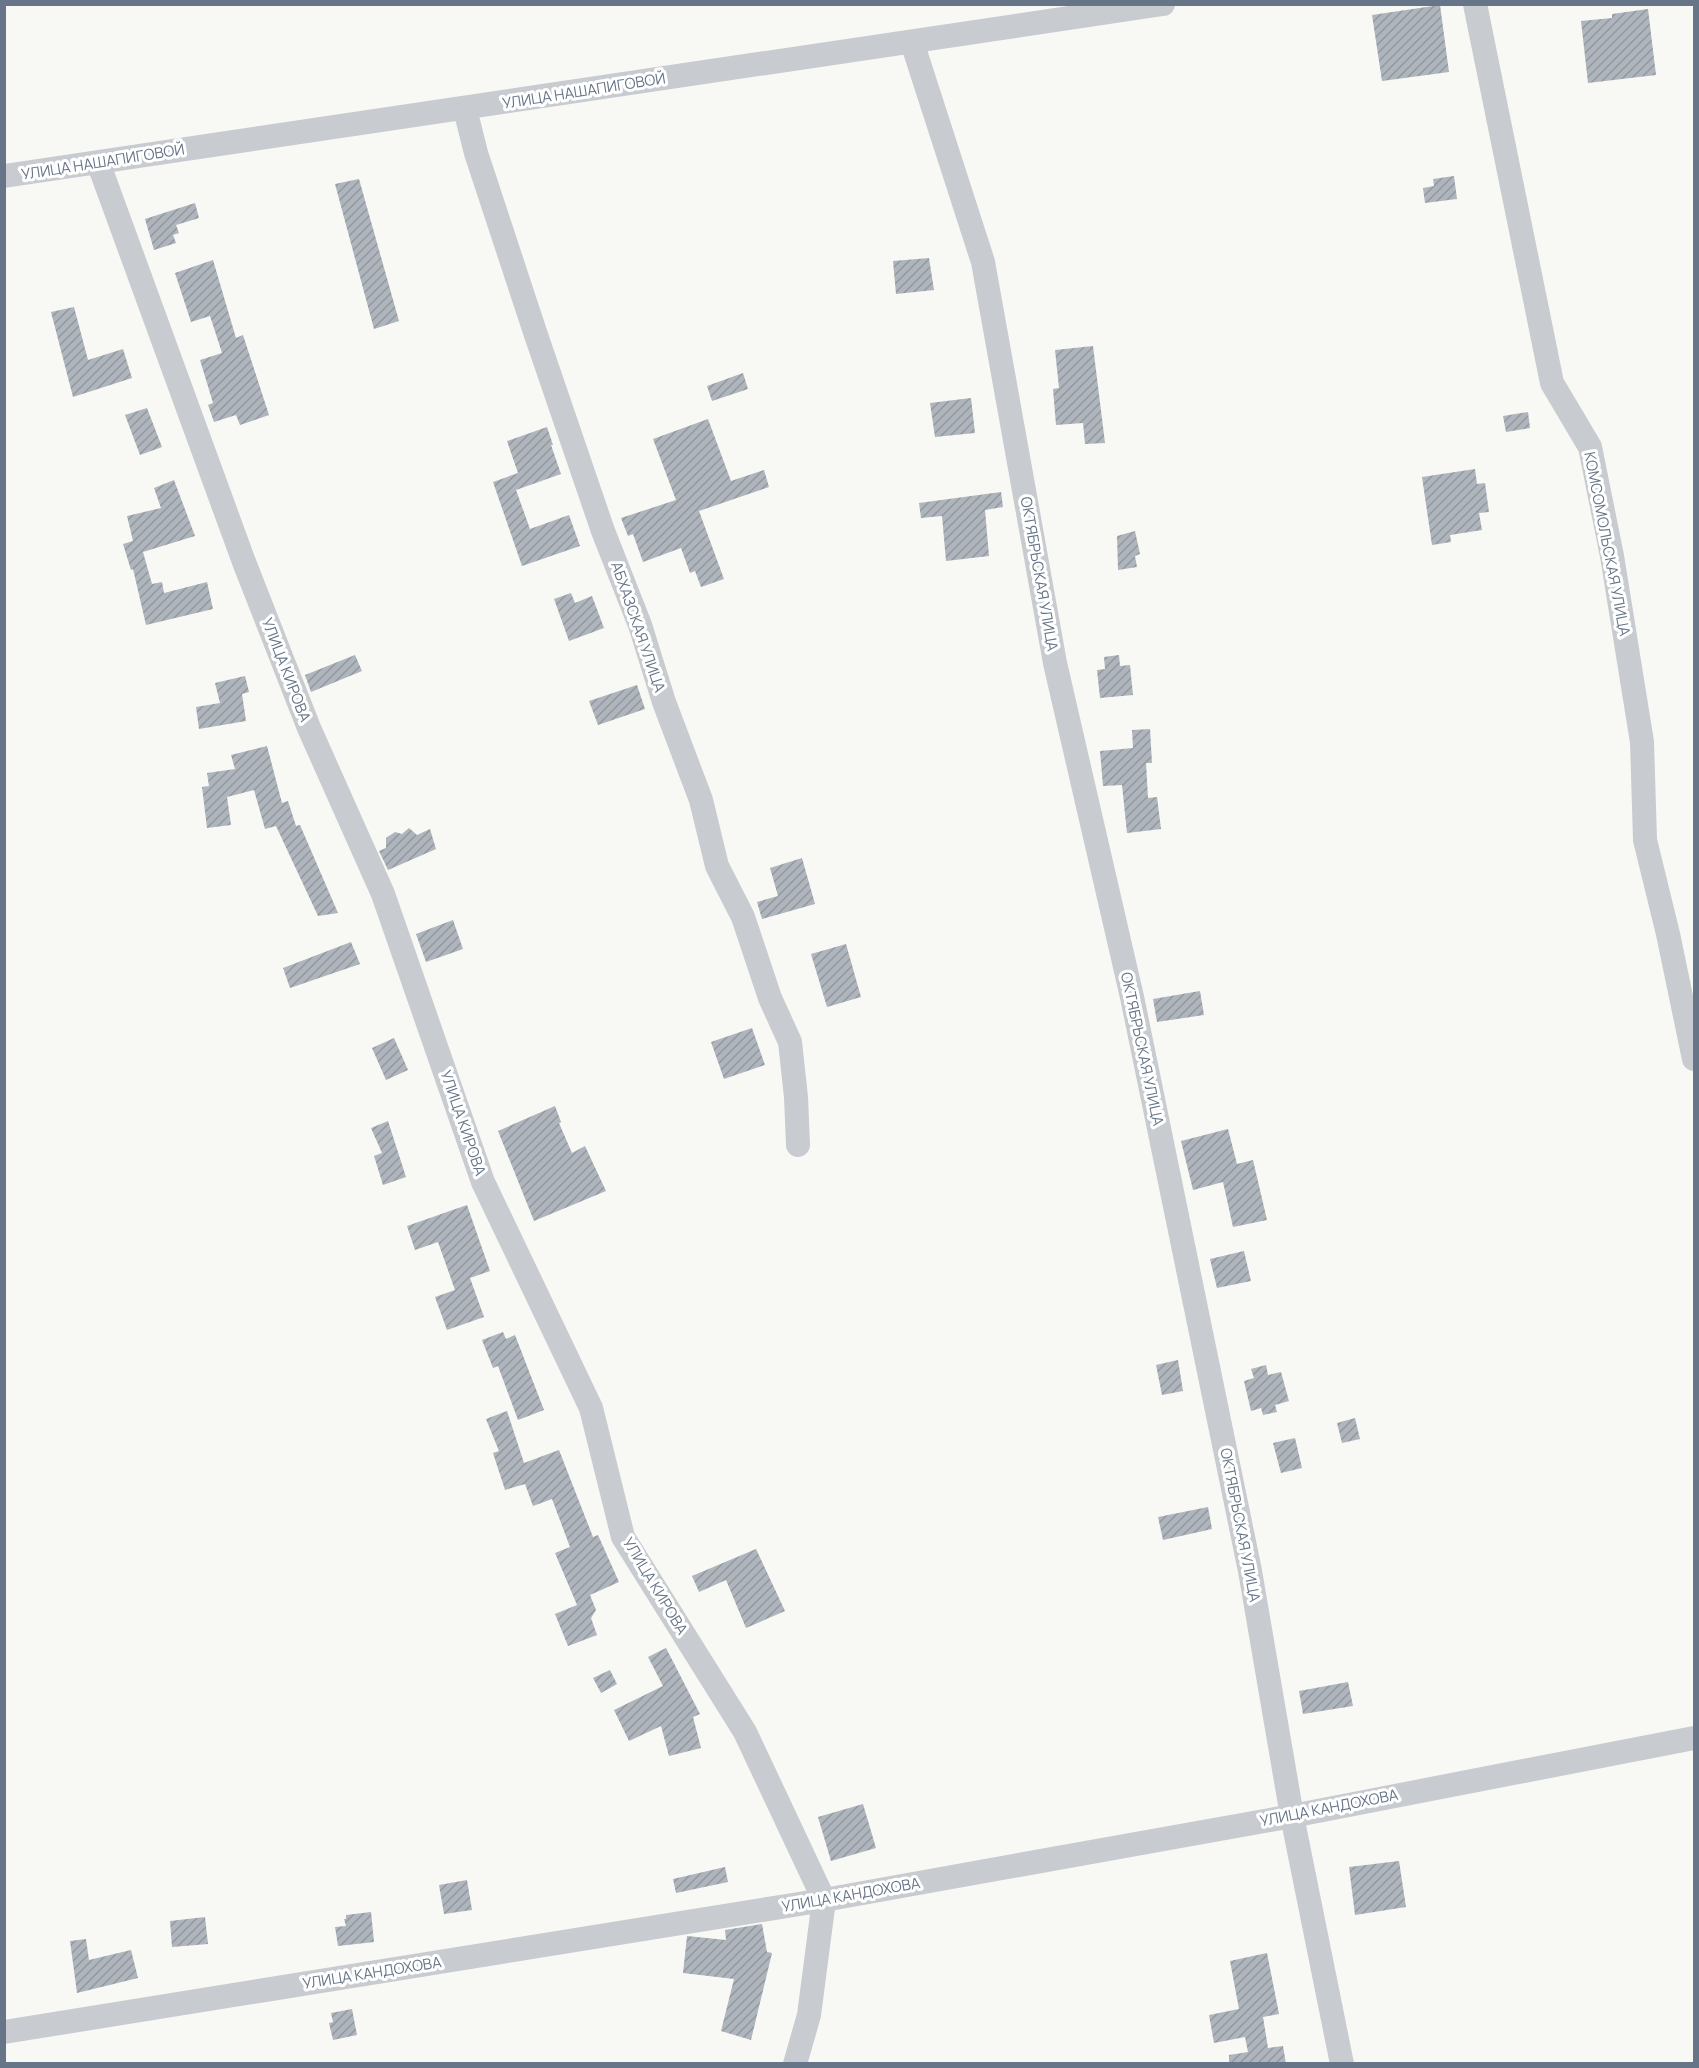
<svg xmlns="http://www.w3.org/2000/svg" width="1699" height="2068" viewBox="0 0 1699 2068" font-family="Manrope,sans-serif">
<style>
.building{fill:url(#building-hatch)}
.lines{fill:none;stroke-linecap:round;stroke-linejoin:round}
.minor{stroke:#c8cbcf;stroke-width:24}
.labels{text-anchor:middle;stroke-width:6;stroke-linejoin:round;paint-order:stroke}
.street-label{font-size:15px;fill:#667587;stroke:#fff}
</style>
<defs>
<pattern id="building-hatch" width="6" height="6" patternUnits="userSpaceOnUse" patternTransform="scale(1.5)"><rect width="6" height="6" fill="#afb5bc"/><path d="M-1 1l2-2M0 6l6-6M5 7l2-2" fill="none" stroke="#92989e"/></pattern>
</defs>
<rect width="100%" height="100%" fill="#f8f8f5"/>
<path class="building" d="M1440,5L1449,72L1382,81L1372,15Z
M1648,9L1656,75L1588,83L1581,21L1612,18V14Z
M1454,176L1457,199L1425,203L1423,188L1434,186L1433,179Z
M359,179L399,321L374,329L335,184Z
M195,203L199,218L176,225L179,233L173,235L176,243L154,250L145,219Z
M929,258L934,290L896,294L893,261Z
M213,260L236,338L243,335L269,415L240,425L236,415L214,422L208,405L213,403L200,360L222,353L210,316L191,322L175,273Z
M74,307L88,360L123,349L132,378L73,397L51,312Z
M1093,346L1105,443L1085,444L1083,423L1056,425L1053,389L1059,388L1055,350Z
M743,373L748,389L712,401L707,386Z
M971,398L975,433L935,437L930,403Z
M147,408L162,447L140,455L125,415Z
M1528,412L1530,428L1506,432L1503,416Z
M708,419L731,481L764,470L769,487L699,511L724,579L701,587L695,571L690,573L681,548L643,562L633,534L628,536L621,518L676,500L653,439Z
M547,427L553,445H551L561,474L516,490L530,529L569,515L580,546L522,566L493,482L518,473L507,441Z
M1475,469L1477,484L1485,483L1489,512L1479,513L1482,530L1450,535L1451,542L1432,545L1422,477Z
M174,480L195,536L143,552L152,584L162,582L164,593L207,582L213,609L146,625L133,569L131,570L123,544L133,541L127,516L161,508L154,488Z
M1001,492L1003,507L985,510L989,556L946,561L942,516L921,518L919,503Z
M1135,531L1140,554L1135,556L1137,567L1118,570L1117,536Z
M571,593L575,603L592,596L604,628L569,641L554,599Z
M355,655L362,671L311,692L305,675Z
M1119,655L1120,666L1130,665L1133,695L1100,698L1097,670L1105,669L1104,657Z
M245,676L249,692L242,694L246,721L199,729L196,707L220,703L215,683Z
M637,685L645,709L598,725L589,701Z
M1150,729L1152,763H1146L1148,798L1157,797L1161,829L1127,833L1122,785L1103,786L1100,751L1133,748L1132,730Z
M267,746L282,803L288,801L296,826L300,825L338,913L318,916L276,826L265,829L254,790L227,797L231,825L207,828L202,787L209,786L207,773L235,769L231,755Z
M409,828L417,835L430,829L436,849L388,870L379,851L386,848V838L395,832L402,834Z
M802,858L815,904L762,919L757,902L778,896L770,868Z
M453,920L463,949L426,962L416,934Z
M351,942L360,964L290,988L283,968Z
M846,944L861,997L827,1007L811,954Z
M1200,991L1204,1015L1157,1022L1153,999Z
M752,1028L765,1065L724,1079L711,1042Z
M394,1038L408,1070L386,1080L372,1048Z
M555,1106L561,1122L559,1123L572,1153L585,1146L606,1191L534,1221L498,1131Z
M388,1121L406,1177L383,1185L374,1156L382,1153L371,1128Z
M1228,1129L1237,1164L1253,1160L1267,1220L1233,1227L1223,1182L1193,1190L1181,1141Z
M467,1205L490,1271L470,1278L484,1317L447,1330L435,1297L455,1290L438,1242L415,1250L407,1226Z
M1244,1251L1251,1281L1217,1288L1210,1259Z
M503,1332L506,1339L515,1335L544,1410L518,1420L498,1366L493,1368L482,1340Z
M1178,1360L1183,1391L1162,1395L1156,1365Z
M1266,1365L1268,1375L1281,1372L1289,1401L1275,1405L1277,1412L1263,1415L1261,1408L1251,1411L1244,1381L1254,1378L1251,1369Z
M507,1411L524,1463L559,1450L593,1537L598,1535L619,1582L590,1595L596,1610L591,1618L597,1635L568,1646L555,1614L577,1605L555,1553L570,1547L552,1499L533,1506L525,1484L505,1490L493,1453L499,1451L486,1419Z
M1355,1418L1360,1439L1342,1443L1337,1423Z
M1295,1438L1302,1468L1281,1473L1273,1443Z
M1208,1507L1212,1529L1163,1540L1158,1517Z
M756,1549L785,1611L746,1628L726,1580L699,1592L692,1576Z
M666,1648L700,1714L693,1717L701,1748L669,1756L661,1726L629,1741L614,1710L663,1686L648,1657Z
M610,1670L617,1684L601,1693L593,1678Z
M1348,1682L1353,1706L1303,1714L1299,1691Z
M863,1804L876,1848L831,1861L818,1817Z
M1399,1861L1406,1907L1355,1915L1349,1867Z
M725,1867L728,1882L676,1893L673,1879Z
M467,1880L472,1910L444,1914L439,1885Z
M371,1912L374,1942L338,1946L335,1927L346,1926L344,1919H346V1915Z
M205,1917L208,1944L172,1947L170,1921Z
M762,1924L767,1952L772,1953L751,2040L721,2031L734,1979L683,1973L687,1936L726,1940L725,1930Z
M86,1939L89,1960L131,1950L138,1978L77,1993L70,1941Z
M1267,1953L1279,2014L1263,2017L1268,2048L1283,2046L1286,2064H1229V2055L1248,2052L1245,2037L1214,2043L1209,2015L1239,2009L1230,1961Z
M352,2009L357,2035L333,2040L329,2023L333,2022L331,2013Z"/>
<g class="lines">
<path class="minor" d="M1475,4L1552,383L1590,447L1612,556L1642,742L1645,840L1668,934L1694,1059
M912,42L983,262L1055,663L1132,997L1250,1571L1292,1816L1342,2064
M465,109L476,153L535,332L603,531L640,625L664,702L701,800L717,866L743,917L770,998L790,1042L796,1097L798,1145
M98,162L244,562L309,728L383,894L483,1182L591,1408L623,1537L745,1732L824,1900L809,2015L795,2064
M4,176L1163,4
M4,2032L824,1900L1292,1816L1694,1738"/>
</g>
<g class="labels">
<g class="street-label">
<text transform="translate(584 91) rotate(-9)" y="5">УЛИЦА НАШАПИГОВОЙ</text>
<text transform="translate(103 162) rotate(-9)" y="5">УЛИЦА НАШАПИГОВОЙ</text>
<text transform="translate(1607 544) rotate(79)" y="5">КОМСОМОЛЬСКАЯ УЛИЦА</text>
<text transform="translate(1039 574) rotate(80)" y="5">ОКТЯБРЬСКАЯ УЛИЦА</text>
<text transform="translate(638 627) rotate(71)" y="5">АБХАЗСКАЯ УЛИЦА</text>
<text transform="translate(286 670) rotate(69)" y="5">УЛИЦА КИРОВА</text>
<text transform="translate(1142 1049) rotate(78)" y="5">ОКТЯБРЬСКАЯ УЛИЦА</text>
<text transform="translate(463 1123) rotate(71)" y="5">УЛИЦА КИРОВА</text>
<text transform="translate(1240 1525) rotate(79)" y="5">ОКТЯБРЬСКАЯ УЛИЦА</text>
<text transform="translate(655 1586) rotate(59)" y="5">УЛИЦА КИРОВА</text>
<text transform="translate(1329 1808) rotate(-11)" y="5">УЛИЦА КАНДОХОВА</text>
<text transform="translate(851 1895) rotate(-10)" y="5">УЛИЦА КАНДОХОВА</text>
<text transform="translate(372 1973) rotate(-9)" y="5">УЛИЦА КАНДОХОВА</text>
</g>
</g>
<rect width="1699" height="2068" fill="none" stroke="#667587" stroke-width="12"/>
</svg>
